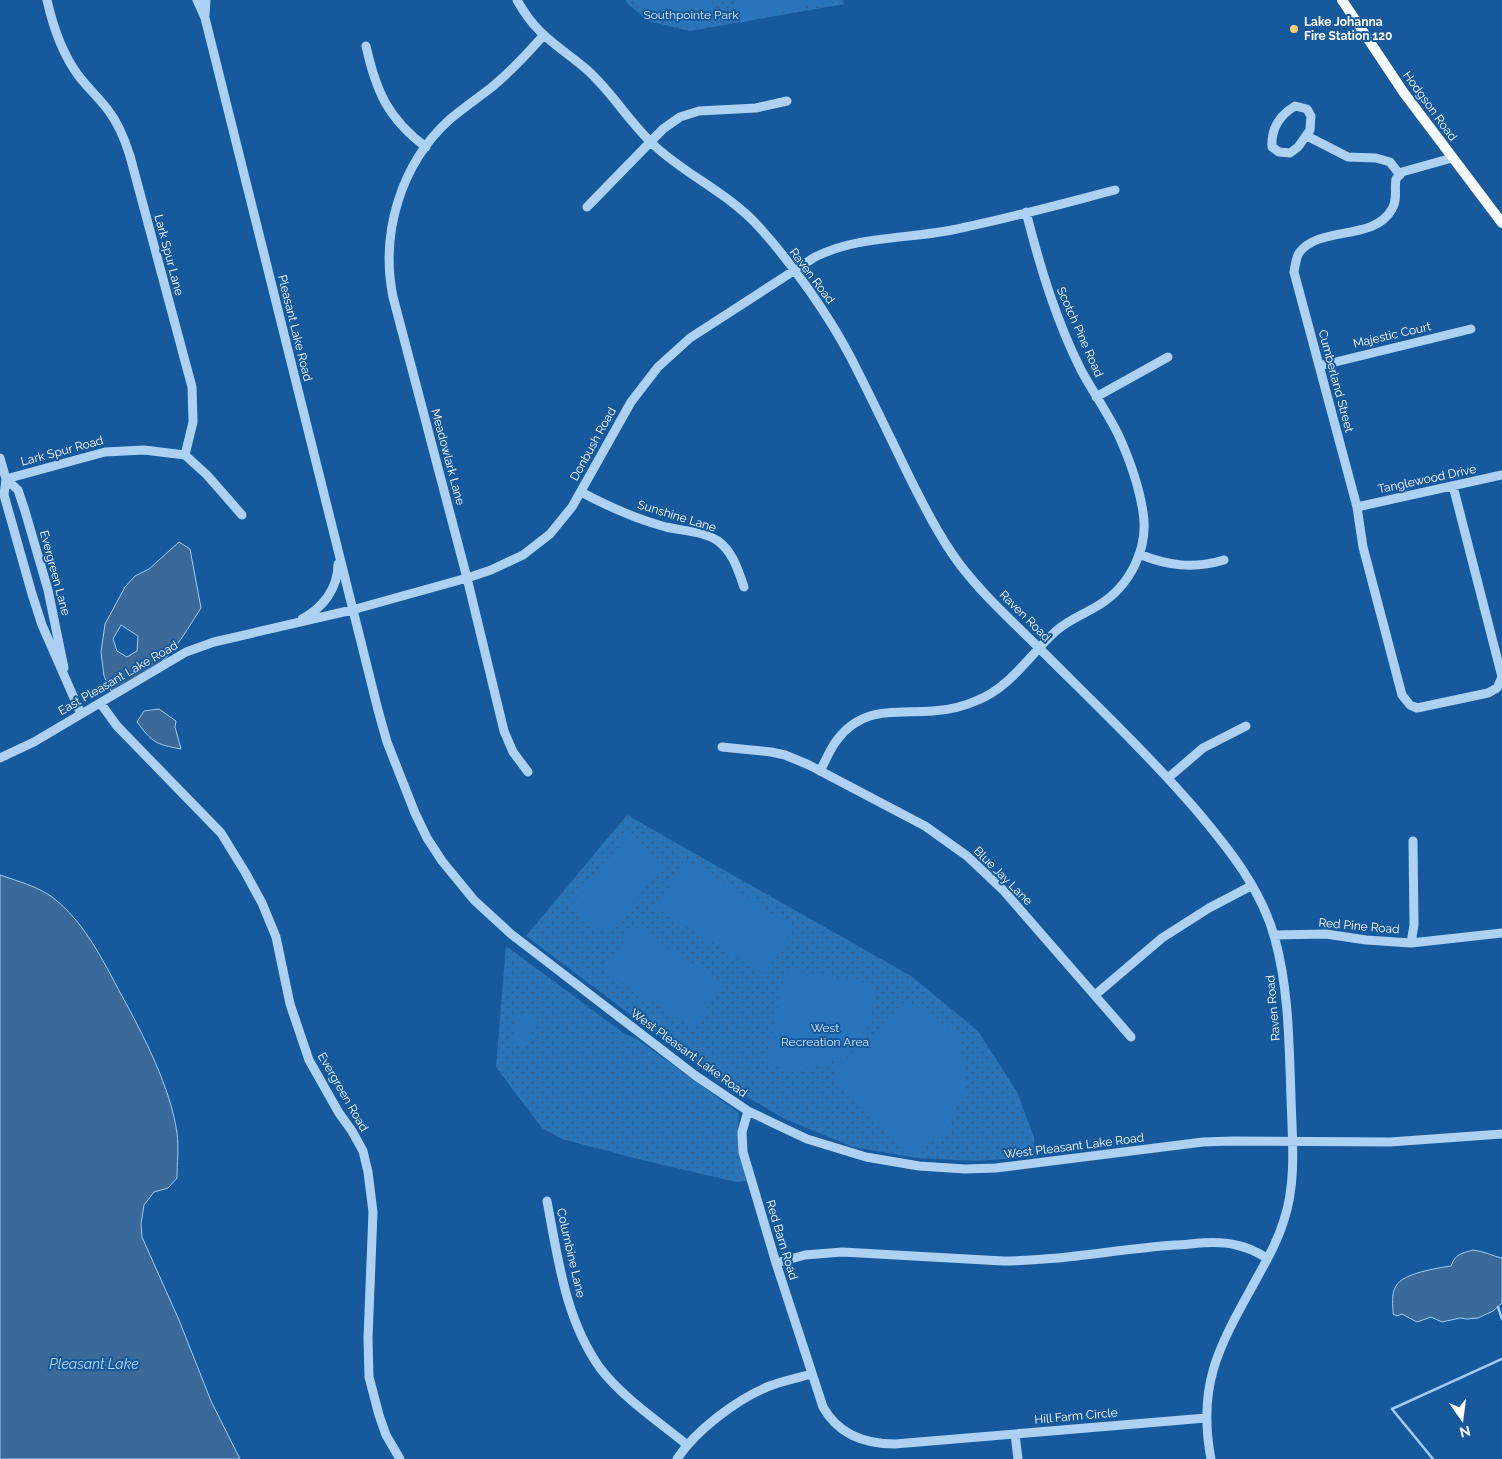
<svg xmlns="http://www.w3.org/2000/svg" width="1502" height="1459" viewBox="0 0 1502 1459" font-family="Raleway,sans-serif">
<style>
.park{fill:url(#park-dots)}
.pitch{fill:#2a74ba}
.water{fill:#3a6a9a;stroke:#9fcdf5;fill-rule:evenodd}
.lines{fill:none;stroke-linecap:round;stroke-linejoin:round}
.stream{stroke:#9fcdf5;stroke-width:2.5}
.minor{stroke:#add1f2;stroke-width:9}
.major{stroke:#f8fbff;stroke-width:10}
.poi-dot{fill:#ffcc6e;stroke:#16599c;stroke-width:2}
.labels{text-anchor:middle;stroke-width:4;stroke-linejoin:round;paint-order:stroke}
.park-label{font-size:12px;fill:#d5e9fd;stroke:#16599c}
.poi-label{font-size:12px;font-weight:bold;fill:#fff;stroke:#16599c;text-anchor:start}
.street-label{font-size:12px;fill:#fff;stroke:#16599c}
.water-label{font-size:14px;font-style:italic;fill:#b9daf9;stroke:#16599c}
</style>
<defs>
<pattern id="park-dots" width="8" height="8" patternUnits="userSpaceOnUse" patternTransform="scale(1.25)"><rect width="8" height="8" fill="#2a74ba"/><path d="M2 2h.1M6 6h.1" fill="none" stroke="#3b6083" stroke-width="1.8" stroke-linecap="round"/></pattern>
</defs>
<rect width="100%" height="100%" fill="#16599c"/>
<path class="park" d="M625,0H843L844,4L690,31L648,21L628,4Z
M627,815L911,976L978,1031L1017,1092L1034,1137L1035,1157L975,1161L916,1158L853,1147L785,1119L716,1079L526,936Z
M506,946L625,1034L637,1039L739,1113C737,1137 741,1158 747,1181L736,1182L638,1159L562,1139L542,1128L496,1067Z"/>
<path class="pitch" d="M632,0H712L717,22C707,23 695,26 685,25C665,23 646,14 632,0Z
M735,0H840L797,8L740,23Z
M629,834L664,865L607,935L570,906Z
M685,859L794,927L765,974L656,908Z
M634,926L723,983L694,1028L604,971Z
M789,970L876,985L871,1021L850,1050L831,1062L798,1070L766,1065L785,973Z
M909,1002L958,1034L967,1085L946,1132L910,1155L834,1078L835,1069Z
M515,1015L534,1017L530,1047L512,1044Z"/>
<path class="water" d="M179,542L190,549L201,608C192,622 183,637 173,650C158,669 132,681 111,691L104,676L101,652L105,624L125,587L135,576L149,569ZM121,625L138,636L137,651L127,657L117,651L113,639Z
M159,709L176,721L175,727L181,749C155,744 153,743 137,722L144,711Z
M0,875C17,881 37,886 52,897C85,922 103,961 122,996C143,1034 171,1089 177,1133C179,1148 177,1164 177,1178L168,1188L154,1192L144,1205L141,1224L142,1237L179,1320L211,1401L240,1459H0Z
M1473,1250C1484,1251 1492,1256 1502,1258V1303L1493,1311L1478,1318L1467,1319L1460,1318L1442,1322L1431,1317L1417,1322L1402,1314L1397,1316L1393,1314C1393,1305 1391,1294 1396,1286C1403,1273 1438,1268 1451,1266C1456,1253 1461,1254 1473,1250Z"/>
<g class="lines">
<path class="stream" d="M1498,1307L1502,1319
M1433,1459L1392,1409L1502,1359"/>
<path class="minor" d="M47,0C53,27 62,53 78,75C87,87 99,98 108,110C119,124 125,140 130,156L192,387L193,422L185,455
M197,0L205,18L378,710L387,742L415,813L427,838L442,861L474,900L511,934L696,1076L748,1111L807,1139L866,1157L919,1166L965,1169L996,1168L1203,1142L1234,1141L1390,1142L1502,1134
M517,0C537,36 555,43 585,68C612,91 629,123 656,147C689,177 730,194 760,228C793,265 828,314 851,358C870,395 888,433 906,470C922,502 937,533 958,562C981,593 1010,619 1037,646C1091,700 1147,753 1197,811C1229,849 1262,890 1275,939C1289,990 1289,1044 1291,1097C1292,1137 1297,1181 1284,1220C1278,1240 1268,1258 1258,1276C1222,1342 1196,1381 1211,1459
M205,15L206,0
M366,46C376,91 388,119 426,147
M1295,106L1307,109L1311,116L1310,130L1298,147L1290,153L1279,152L1272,147C1271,129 1280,115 1295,106Z
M1307,136L1348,157L1376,158L1390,162L1400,175
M1452,158L1402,172L1396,179C1394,189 1398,199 1392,209C1374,242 1319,225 1299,253C1296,258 1295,266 1294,272L1357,507L1363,547L1402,695L1410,705L1417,708L1488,693L1497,688L1502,677L1453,486
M587,207L663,129L680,117L699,111L756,108L787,101
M1319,366L1471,329
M1096,397L1168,357
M185,455L207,475L242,515
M0,458L6,479L4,495L32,594L42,625L81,714
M6,479L18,490L25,511L48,590L64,668
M6,479L105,452L144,450L185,455
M581,492C609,507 636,519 666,527C683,531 703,531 718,541C733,552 738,570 744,587
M1357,507L1502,475
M1139,554C1168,566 1194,569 1224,560
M302,619C323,608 338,588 338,564
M101,704L117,726L221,833L245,872L262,903L276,937L290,1004L309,1060L339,1113L352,1131L363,1151L368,1172L373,1212L368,1338L369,1377L379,1415L386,1435L400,1459
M722,747L771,752L785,755L809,765L925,826L967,856L1004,891L1131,1037
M0,758L34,742L186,652L214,642L352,610L467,578L491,570L523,555L550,534L572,507L631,402L658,367L690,338L815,257C857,236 907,239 952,230C1007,219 1061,204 1115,190
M820,771C826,760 830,749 837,740C863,705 896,714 933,711C949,710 963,707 978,700C1011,687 1030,654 1056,631C1069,619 1085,614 1099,605C1130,586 1149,548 1143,512C1139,486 1129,458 1118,434C1107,412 1093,392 1081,370C1056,320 1040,267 1026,212
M528,772L513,752L504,731L467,578L393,297C380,233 401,164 449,120C463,108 478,98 492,87C510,72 527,54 543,36
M1168,778L1203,748L1246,726
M1274,935L1326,934L1366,940L1411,943L1502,933
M1411,943L1414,925L1413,841
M1095,995L1162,938L1209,908L1251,886
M748,1111L742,1132L743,1152L776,1263L823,1407C838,1434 865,1444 895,1444L1206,1418
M547,1201C558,1258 565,1319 600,1368C622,1397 658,1421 686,1444
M776,1263L805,1255L842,1252L1003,1261C1060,1261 1117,1249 1175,1245C1195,1244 1216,1240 1236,1245C1247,1247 1257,1252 1267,1258
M1015,1434L1018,1459
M677,1459C695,1431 736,1400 767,1387C781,1381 797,1378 812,1374"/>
<path class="major" d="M1342,0L1404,93L1502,223"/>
</g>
<circle class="poi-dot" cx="1294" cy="29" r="5"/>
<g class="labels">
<g class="park-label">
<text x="691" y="19">Southpointe Park</text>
<text x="825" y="1032">West<tspan x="825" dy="14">Recreation Area</tspan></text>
</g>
<g class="poi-label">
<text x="1304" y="26">Lake Johanna<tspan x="1304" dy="14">Fire Station 120</tspan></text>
</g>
<g class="street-label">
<text transform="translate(1430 106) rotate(54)" y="4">Hodgson Road</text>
<text transform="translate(169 255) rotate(75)" y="4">Lark Spur Lane</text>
<text transform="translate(812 276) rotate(53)" y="4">Raven Road</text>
<text transform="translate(295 328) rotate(76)" y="4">Pleasant Lake Road</text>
<text transform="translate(1080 332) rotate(66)" y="4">Scotch Pine Road</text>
<text transform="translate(1392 335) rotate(-13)" y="4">Majestic Court</text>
<text transform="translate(1336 381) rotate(75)" y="4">Cumberland Street</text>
<text transform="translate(593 444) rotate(-61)" y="4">Donbush Road</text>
<text transform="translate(62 451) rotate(-15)" y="4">Lark Spur Road</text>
<text transform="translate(448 457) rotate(75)" y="4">Meadowlark Lane</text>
<text transform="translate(1427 479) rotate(-12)" y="4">Tanglewood Drive</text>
<text transform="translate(677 516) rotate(17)" y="4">Sunshine Lane</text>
<text transform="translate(55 573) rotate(75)" y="4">Evergreen Lane</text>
<text transform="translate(1025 616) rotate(45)" y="4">Raven Road</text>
<text transform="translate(118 678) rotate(-30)" y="4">East Pleasant Lake Road</text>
<text transform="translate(1003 876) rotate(45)" y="4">Blue Jay Lane</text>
<text transform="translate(1359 926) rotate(5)" y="4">Red Pine Road</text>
<text transform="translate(1273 1008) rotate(-95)" y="4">Raven Road</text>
<text transform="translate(689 1053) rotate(36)" y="4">West Pleasant Lake Road</text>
<text transform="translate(343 1092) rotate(60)" y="4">Evergreen Road</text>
<text transform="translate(1074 1146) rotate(-7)" y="4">West Pleasant Lake Road</text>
<text transform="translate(782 1240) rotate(73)" y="4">Red Barn Road</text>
<text transform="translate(571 1253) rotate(77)" y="4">Columbine Lane</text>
<text transform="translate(1076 1416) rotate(-5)" y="4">Hill Farm Circle</text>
</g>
<g class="water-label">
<text x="94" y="1369">Pleasant Lake</text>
</g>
</g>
<g transform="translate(1462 1419) rotate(166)" stroke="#16599c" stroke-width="4" paint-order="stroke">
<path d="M0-4L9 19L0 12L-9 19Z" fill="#ffffff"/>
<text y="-8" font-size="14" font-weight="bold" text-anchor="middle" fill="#ffffff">N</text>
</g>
</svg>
